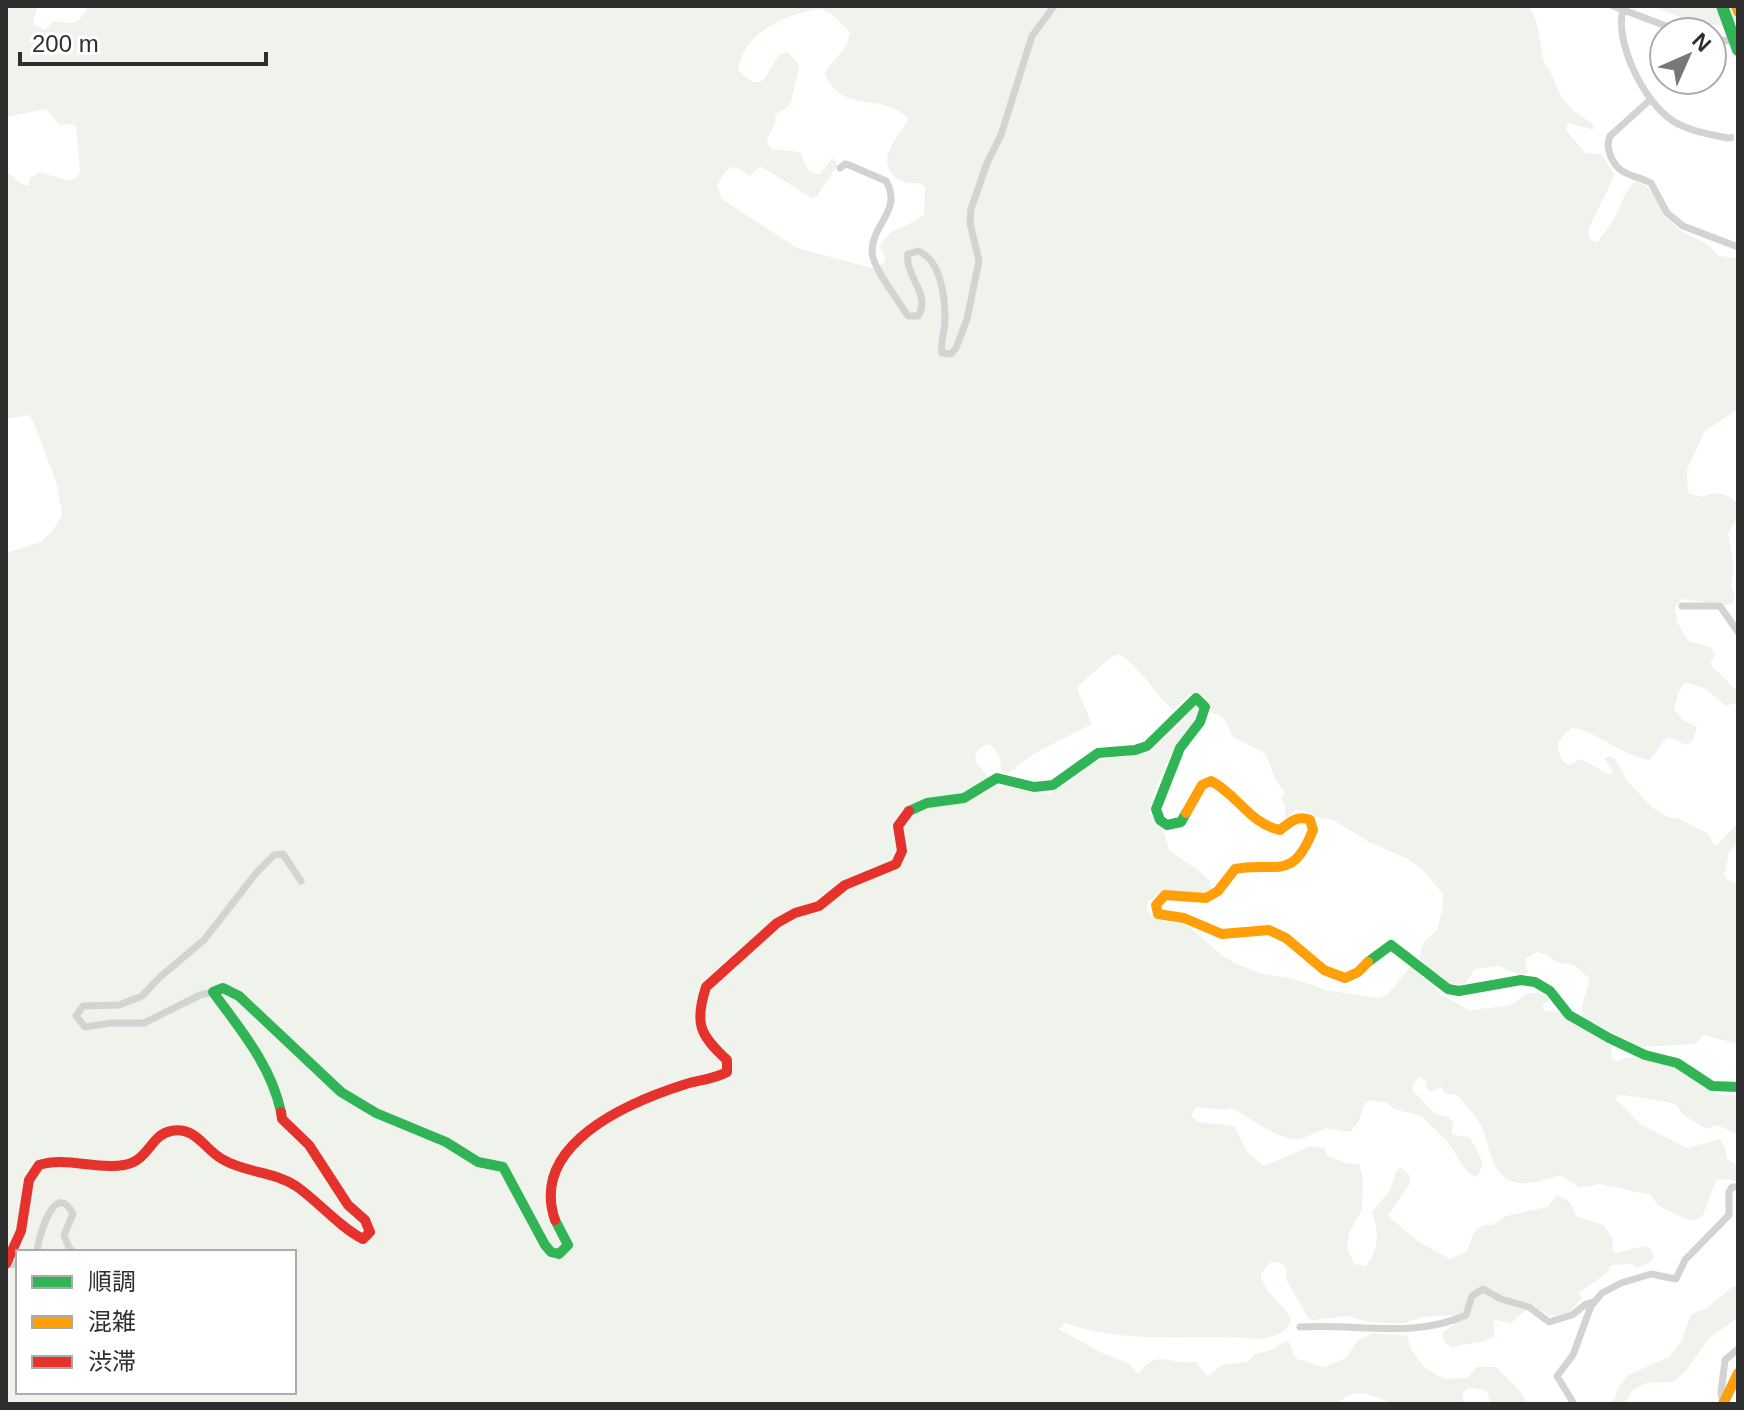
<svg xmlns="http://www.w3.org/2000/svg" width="1744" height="1410" viewBox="0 0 1744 1410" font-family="Helvetica,'Noto Sans JP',sans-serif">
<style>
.green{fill:#f0f3ec;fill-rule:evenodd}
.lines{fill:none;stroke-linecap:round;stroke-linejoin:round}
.street-tunnel{stroke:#d5d5d5;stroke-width:7;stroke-dasharray:7 3.5;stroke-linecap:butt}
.street{stroke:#d3d3d3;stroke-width:7}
.fast{stroke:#30b455;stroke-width:10}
.slow{stroke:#ff9f0a;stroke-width:10}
.jam{stroke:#e5322d;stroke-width:10}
.fast-bridge{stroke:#30b455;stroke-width:12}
</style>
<rect width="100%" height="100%" fill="#fff"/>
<path class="green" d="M6,6H37L33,24L44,30L55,21C73,26 80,23 88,6H1528C1539,21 1539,36 1542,54C1544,67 1552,72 1555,82C1561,102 1575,113 1592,123L1594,130L1568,123L1566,131L1586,153L1602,154L1614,174C1607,195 1595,211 1588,232L1591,240L1598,242L1615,217L1625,195L1632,184L1637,182L1645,185L1651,191L1665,217L1681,231L1707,244L1719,256L1738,258V409L1705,431L1687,469L1688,493L1702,497C1715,491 1729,492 1738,505L1736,520L1728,534L1734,567L1731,584L1735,598L1733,603L1726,605L1682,599L1675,607L1677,622L1688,641L1711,647L1715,655L1710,664L1738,692V702L1726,706L1706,689L1685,682L1678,693L1674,710L1685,721L1697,727L1692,742L1686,745L1669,737C1659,743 1658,753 1649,760C1622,756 1596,730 1571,728L1558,742C1558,753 1560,760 1570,765L1580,759C1591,763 1598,770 1609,774L1613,772L1604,758L1610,756L1615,759L1628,782L1653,808L1668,817L1680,819L1709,834L1713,844L1716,846L1738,823V843L1729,852L1724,875L1728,880L1738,884V1044L1704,1035L1695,1044L1640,1047L1632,1043L1583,1017C1579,1003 1589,992 1589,978L1574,965L1556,962L1548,955L1537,952L1525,959L1528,973L1521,976L1499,966L1475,969L1465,984C1443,987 1432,974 1419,958L1424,942L1437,930L1443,907V894L1421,868L1408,859L1369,842L1333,820L1314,817L1303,810H1296L1287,818L1284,817L1286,806L1281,799L1285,793L1275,779L1266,754L1233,737L1226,722L1221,716L1212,713L1203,696L1190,694L1173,710C1153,693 1143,668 1118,654L1110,658L1079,685L1078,691L1092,724L1035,753L1007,774L1001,771L1000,757L990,744C979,746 976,750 975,761L996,786L1048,794L1075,779L1087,766L1099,760L1148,753L1179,725L1196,704L1201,707C1197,722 1185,732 1177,745C1165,764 1153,791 1150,813L1164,831L1169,851L1198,870L1210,881L1211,889L1206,893L1164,890L1148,902L1147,910C1160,925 1169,921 1186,924L1224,957L1241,966L1263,974L1291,978L1326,990L1379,998L1388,994L1410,967L1414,968L1440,994L1471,1011C1482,1007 1510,1008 1516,1002C1520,1000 1522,996 1526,993H1543L1548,1000L1543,1005V1010L1561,1013L1604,1040L1612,1048L1611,1058L1617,1062C1635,1053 1635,1059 1652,1062C1658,1064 1665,1063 1671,1066C1698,1077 1703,1098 1738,1095V1134L1717,1125L1707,1129C1700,1125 1691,1120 1684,1115C1681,1113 1680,1108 1676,1105C1673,1102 1623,1094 1618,1095L1616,1099L1640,1124L1687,1148L1720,1139L1725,1147L1727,1159L1738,1166V1182L1727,1179L1716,1180L1703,1215L1698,1219L1688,1220L1665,1209L1657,1204L1651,1195L1600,1184L1580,1188L1560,1175C1528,1186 1502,1192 1490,1153C1487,1144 1485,1132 1480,1124C1474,1113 1465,1104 1457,1095L1444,1093L1442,1087L1431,1092L1427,1089V1082L1420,1077L1413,1084V1091L1435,1114L1449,1117L1454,1124L1451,1133L1453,1135L1470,1137L1483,1163L1479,1174L1475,1177L1466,1170L1446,1140L1421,1116L1394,1109L1387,1103L1372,1100L1365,1103L1358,1123L1350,1132L1326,1128L1299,1140C1270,1136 1256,1121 1232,1108L1226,1110L1196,1107L1191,1116L1198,1122L1234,1126L1247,1152L1264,1166L1311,1146L1325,1149L1327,1156L1346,1163L1359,1164L1363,1178L1362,1210L1349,1232L1347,1247L1354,1264L1365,1266C1380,1250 1379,1232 1372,1212L1390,1190L1397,1170L1401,1168L1409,1174L1411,1182L1388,1216L1419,1242L1450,1259L1466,1252L1475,1230L1484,1225H1492L1506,1216L1547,1207L1557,1195C1569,1201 1573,1203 1576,1216L1604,1225L1613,1239L1612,1249L1617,1253L1644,1246L1651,1249L1654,1257L1649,1263L1637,1268L1633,1264L1611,1265L1608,1272L1579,1293L1582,1298L1567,1314L1549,1316L1532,1305L1511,1323L1496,1320L1493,1323L1495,1335C1483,1345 1466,1342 1452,1348L1444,1341L1442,1333L1457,1322L1455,1315L1423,1317L1402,1324L1368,1322L1349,1316L1313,1320L1308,1318L1286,1279L1287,1270L1282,1263L1271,1262L1261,1273C1263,1295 1283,1301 1291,1320C1288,1333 1274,1336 1263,1339C1198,1333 1128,1346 1065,1323L1059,1329L1100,1352L1129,1364L1138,1373C1142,1369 1148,1362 1154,1360C1167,1356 1179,1366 1195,1361L1206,1375H1210L1222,1365L1248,1362L1255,1354L1271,1350L1286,1341L1290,1343L1294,1356L1297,1359L1323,1367L1346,1358L1358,1340L1373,1333L1408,1336L1410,1348L1423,1366L1444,1379L1467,1378L1477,1367H1496L1520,1391L1528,1404H1491L1486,1390L1468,1388L1463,1393V1404C1443,1404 1421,1406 1400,1404C1374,1402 1364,1381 1336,1404H6V553L41,542L54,529L62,515L57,484L33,421L29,415L6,419V171L21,184L29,186L30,178L39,172L70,181L79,175L80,171L76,127L72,124L60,125L46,109L6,117ZM819,9L832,14L850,32C847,53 834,56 825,74C842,116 886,91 908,119C901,136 874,158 895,177C902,183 910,184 919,183L925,187L924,214C911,228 887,226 880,247L886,259L884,263L872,268L797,248L722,199L717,186L723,175L731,167L738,168L750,176L760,166L812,198L816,197L837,166L836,161L832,158L820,174C805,173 805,162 800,152L771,149L766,141L776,122L775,115L790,105L799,69L797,62L787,52C765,56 771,105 738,70C744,31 785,15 819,9ZM18,1252H294V1392H18Z
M1649,6H1738V28L1698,23Z
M1738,1286V1318L1710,1337L1686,1371L1673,1382L1646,1383L1633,1390L1624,1404H1589L1608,1403L1615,1398L1620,1384L1630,1374L1669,1357L1682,1340L1691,1314L1707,1308L1732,1287Z"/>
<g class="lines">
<path class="street-tunnel" d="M1727,138L1738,137"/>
<path class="street" d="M1613,6L1682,32
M1623,10C1614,42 1645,104 1673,121C1689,131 1709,134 1727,138
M1712,39L1738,42
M1651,99L1610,136C1607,145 1608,149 1611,157C1620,177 1634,174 1651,183L1667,213L1683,226L1738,247
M840,168L845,164L849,165L886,181C903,210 872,224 872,251C872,268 899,301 908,316H918C932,295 904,275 908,254L918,251C941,260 945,296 945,320C945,331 940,341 942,353L951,354L956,348L967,319L979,261L970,223L971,209L987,163L1001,135L1032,36L1054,6
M1682,606H1720L1738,632
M213,992L200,995L144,1023H111L85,1027L76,1016L83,1006L119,1005L142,996L160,977L204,940L257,872L274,855L283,854L301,881
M37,1252C38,1238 55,1178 73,1214L64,1235L69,1248L74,1252
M12,1264L18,1265
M1300,1327C1354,1323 1415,1339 1466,1315L1472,1296L1483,1289L1501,1299L1529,1307L1549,1322L1572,1315L1586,1304L1593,1302
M1723,1403L1721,1393L1725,1360L1738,1349
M1574,1404L1557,1376L1573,1355L1591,1306L1602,1293L1621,1283L1651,1274L1676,1279L1685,1260L1729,1215V1192L1732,1187H1738"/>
<path class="fast" d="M909,811L927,803L964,798L997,778L1034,787L1053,785L1098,753L1135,750L1147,746L1196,698L1205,707L1200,722L1180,748L1156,809L1160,820L1167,825L1181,822L1186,813
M1368,962L1391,945L1448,989L1459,991L1521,980L1535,982L1550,991L1569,1015L1609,1038L1645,1055L1677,1063L1712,1086L1738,1087
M281,1112C271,1065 240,1029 213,992L223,988L239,996L341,1092L376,1113L446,1142L478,1162L503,1167L545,1245L551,1252L559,1254L568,1245L555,1220"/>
<path class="slow" d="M1736,6L1738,12
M1186,813L1202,785L1211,781C1237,794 1250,824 1280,830C1290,822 1297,815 1310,820L1313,830C1292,883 1276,861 1235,869L1218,891L1206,898L1165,895L1156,905L1158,914L1184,918L1222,934L1269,930L1286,938L1324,970L1345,978L1358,972L1368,962
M1723,1404L1738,1373"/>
<path class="jam" d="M555,1220C529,1144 629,1102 686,1084C700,1080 714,1079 727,1072V1060C700,1035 694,1024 706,987L777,923L795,913L819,906L845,885L896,864L902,851L898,826L909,811
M6,1264L21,1231L29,1180L39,1165C66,1156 95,1170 124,1165C149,1161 150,1135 171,1131C196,1126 204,1149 222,1159C245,1173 273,1171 296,1186C319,1202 338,1226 363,1239L370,1232L365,1220L348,1205L309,1145L282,1119L281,1112"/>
<path class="fast-bridge" d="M1722,6L1738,50"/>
</g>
<rect width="1744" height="1410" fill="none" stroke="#2e2e2e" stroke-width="16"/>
<rect x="16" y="1250" width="280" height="144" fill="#ffffff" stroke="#ababab" stroke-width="2"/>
<rect x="32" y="1276" width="40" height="12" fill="#30b455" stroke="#ababab" stroke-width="2"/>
<text x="88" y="1290" font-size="24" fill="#2e2e2e">順調</text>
<rect x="32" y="1316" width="40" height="12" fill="#ff9f0a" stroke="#ababab" stroke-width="2"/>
<text x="88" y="1330" font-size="24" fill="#2e2e2e">混雑</text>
<rect x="32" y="1356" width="40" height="12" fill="#e5322d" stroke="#ababab" stroke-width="2"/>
<text x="88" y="1370" font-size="24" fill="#2e2e2e">渋滞</text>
<g transform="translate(1688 56) rotate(45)"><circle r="38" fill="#ffffff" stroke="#ababab" stroke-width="2"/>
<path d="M0-6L14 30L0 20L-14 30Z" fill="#777777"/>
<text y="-12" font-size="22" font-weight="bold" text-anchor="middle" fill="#2e2e2e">N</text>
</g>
<path d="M20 52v12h246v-12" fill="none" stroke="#2e2e2e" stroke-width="4"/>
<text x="32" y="52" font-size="24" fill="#2e2e2e" stroke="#ffffff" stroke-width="6" paint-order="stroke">200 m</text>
</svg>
